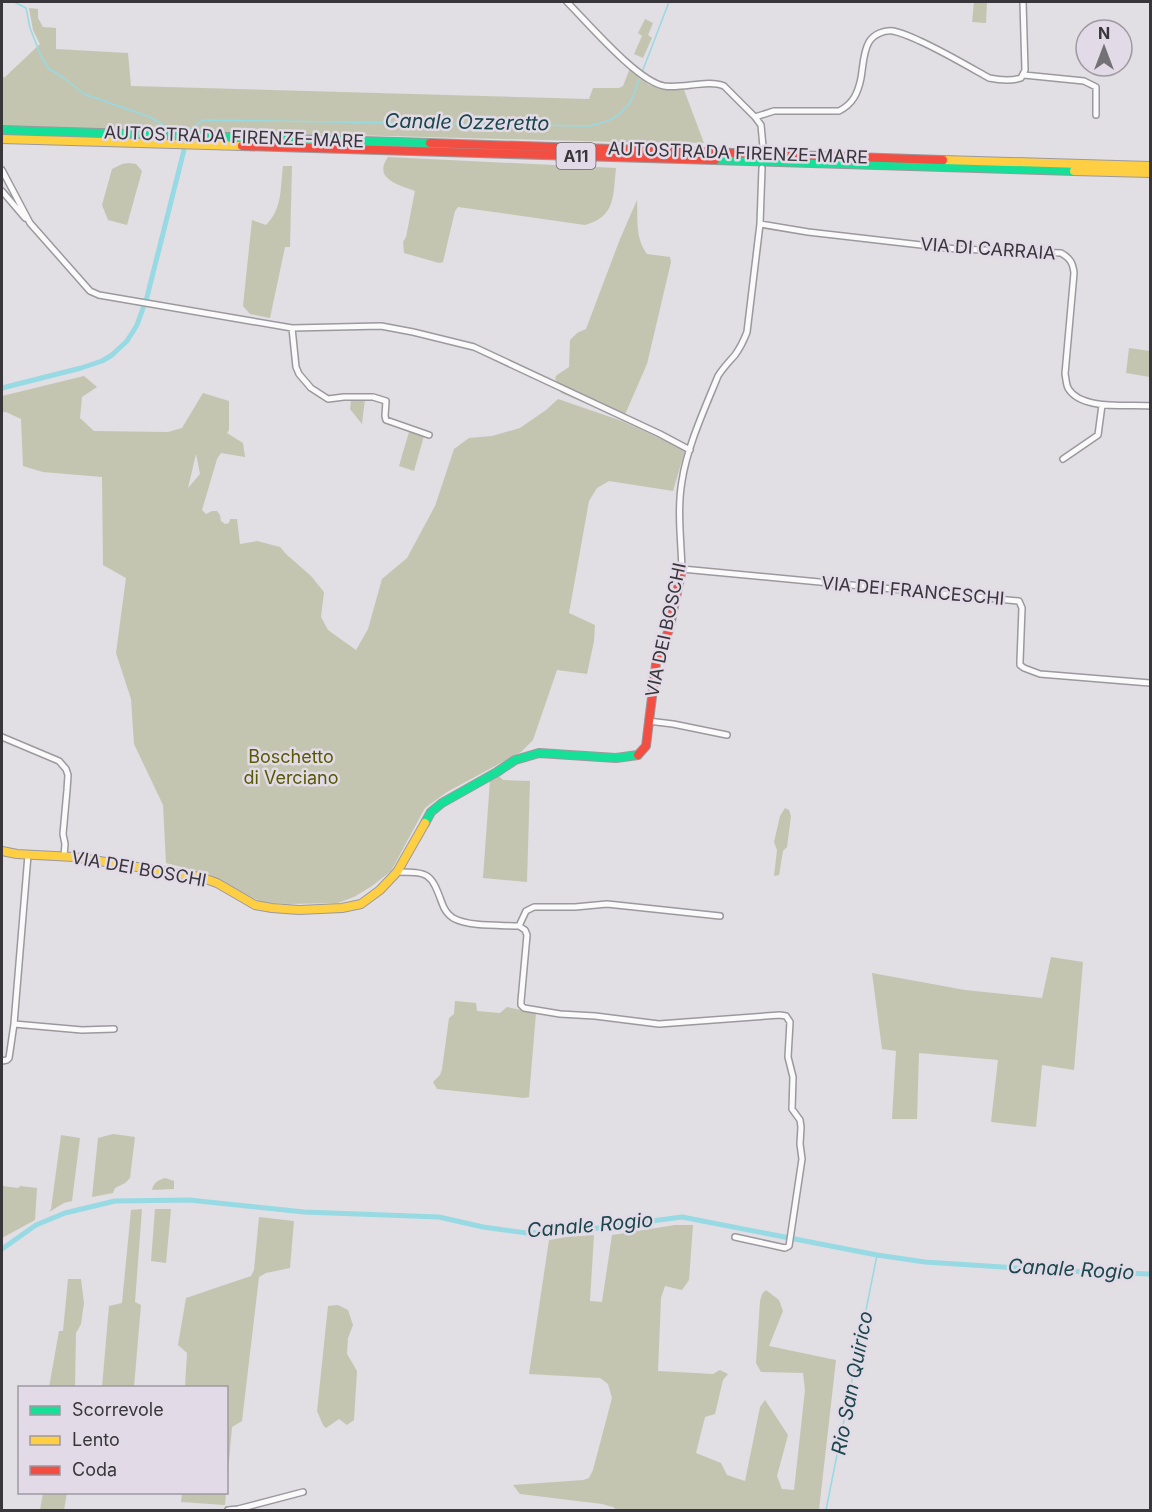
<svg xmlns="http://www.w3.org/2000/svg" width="1152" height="1512" viewBox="0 0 1152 1512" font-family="Inter,sans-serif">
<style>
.green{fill:#c4c5b0;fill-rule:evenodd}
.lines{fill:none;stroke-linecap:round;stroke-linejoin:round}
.stream{stroke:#97dae3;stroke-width:1.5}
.canal{stroke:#97dae3;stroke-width:5}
.street-casing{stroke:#9b999e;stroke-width:8}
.fast-casing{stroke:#9b999e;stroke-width:10}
.slow-casing{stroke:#9b999e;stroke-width:10}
.jam-casing{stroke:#9b999e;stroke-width:10}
.street{stroke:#fafafb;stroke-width:5}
.fast{stroke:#16e098;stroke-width:8}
.slow{stroke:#ffcf43;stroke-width:8}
.jam{stroke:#f24e42;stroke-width:8}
.labels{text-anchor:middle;stroke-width:5;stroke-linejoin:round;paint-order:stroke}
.shield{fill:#e2dbe7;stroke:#6c686f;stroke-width:1.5}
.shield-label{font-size:16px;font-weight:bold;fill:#39363b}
.street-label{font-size:18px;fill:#39363b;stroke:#e2dbe7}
.park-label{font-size:18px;fill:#575a02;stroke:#e2dbe7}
.water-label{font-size:20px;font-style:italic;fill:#1a474c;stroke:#e2dbe7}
</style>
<rect width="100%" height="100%" fill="#e1dee4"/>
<path class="green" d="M974,2H987L986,23L972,22Z
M29,8L38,9V18L43,27L56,28V49L128,53L131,86L589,99L593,88H619L623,86L630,68L649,85L661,88L684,90L704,143L619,142L2,126V73L4,78L40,44L33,30Z
M645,19L653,23L648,35L652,38L643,58L634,54L642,36L638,33Z
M388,157L616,168C613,195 616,217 585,225L458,207L455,211L443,262L439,263L404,253L403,242L406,237L415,191C400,185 372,179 388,157Z
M129,163L136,164L142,171L127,225L108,220L102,205L112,169L122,164Z
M283,166H292L290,247H285L270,318L250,314L243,306L252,220L266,225C283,208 280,188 283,166Z
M637,200C638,219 635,238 647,254L670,257L671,262L647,364L623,419L561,393L555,378L557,375L569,367L570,340L577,333L586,329L620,239Z
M1129,348L1150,351V377L1126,373Z
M84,376L97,387L82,397L80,418L94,431L168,432L182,428L203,393L229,401V430L227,433L243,443L245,457L221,453L217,459L202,510L206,514L212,511H217L220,515L221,521L225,524L229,523L230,519H237L240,544L257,541L280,547L286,554L311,576L324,592L321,617L328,630L356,650L368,629L382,579L407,558L435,506L454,449L469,438L492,436L520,428L546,410L558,399L622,421L685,450L673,491L609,481L597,488L589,501L569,613L595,625L594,641L587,674L557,670L533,740L521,752L447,792L425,808L391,871L372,886L354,897L338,903L289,904L261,902L208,874L166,863L163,805L134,744L131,699L116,653L126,578L103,565L102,477L43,472L23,466L21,419L6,412H2V396ZM196,454L200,474L188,488Z
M365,399L362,424L350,409L351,400Z
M409,432L424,436L414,471L399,466Z
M499,776L503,780L530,781L527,882L483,878L490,780L489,778Z
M785,808L789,810L791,816L787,847L783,851L779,875L774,876L777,850L774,842L780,816Z
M1051,957L1083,962L1074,1070L1042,1065L1036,1127L991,1122L998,1060L919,1053L917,1119H892L896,1051L882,1049L872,973L965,990L1042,998Z
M455,1001L476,1003L477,1011L500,1013L507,1007L536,1013L529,1097L524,1098L437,1089L433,1082L440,1075L442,1069L449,1018L454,1014Z
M113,1134L135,1137L130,1178L125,1183L115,1188L113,1193L92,1197L98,1138Z
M61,1135L80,1138L72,1201L64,1203L49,1212L51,1209Z
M165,1178L174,1181V1189L152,1190C154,1182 157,1181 165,1178Z
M3,1186L18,1188L20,1186L37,1188L35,1220L2,1238Z
M142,1209L135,1302L141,1305L134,1387H102L109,1306L122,1303L131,1210Z
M155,1209H171L166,1263L151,1261Z
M259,1217L294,1221L290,1268L266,1273L259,1277L242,1421L232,1427L227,1485L226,1388L185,1387L187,1353L178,1345L186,1298L251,1276L254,1270Z
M675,1225H693L689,1280L682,1290L665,1286L661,1298L658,1371L713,1374L720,1370L728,1374L723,1380L715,1414L705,1417L696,1453L721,1463L727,1475L745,1481L760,1407L765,1400L788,1435L777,1476L782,1489L794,1490L805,1390L803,1373L761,1372L756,1363L760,1301L762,1294L766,1290L779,1300L783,1311L769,1346L836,1360L819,1510H617L613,1507L602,1504L520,1494L513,1485L583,1480L589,1478L593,1470L612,1398L608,1384L600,1378L529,1374L549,1240L567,1237L594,1235L590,1301L602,1302L612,1235Z
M68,1279H81L84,1303L81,1324L76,1333L75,1387H49L59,1331H63Z
M338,1305L348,1310L353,1325L348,1338L347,1354L357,1371L354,1420L347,1425L339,1419L326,1428L323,1425L317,1411L328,1306Z
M43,1493H67L64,1510H40Z
M182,1493H226L225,1505L181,1502Z"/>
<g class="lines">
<path class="stream" d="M14,2L26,8L30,28L41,56L48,68L64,78L84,94L150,117L165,126L191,128
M191,131C195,125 198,122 204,120L589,126C609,122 619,118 631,101L669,2
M826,1510L877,1255"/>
<path class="canal" d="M2,388L81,368L102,361L112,355L127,341L137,325L147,297L184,150
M2,1249L36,1225L65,1213L115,1201L189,1200L304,1212L439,1217L483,1227L527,1233L575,1231L682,1217L877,1255L925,1262L1063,1271L1150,1274"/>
<g class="street-casing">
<path id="street" d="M567,2C588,23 637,81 664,86C683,89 708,79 724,86L755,117L761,125L763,147
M1024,75L1084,81L1096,87V115
M755,117L774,111H839C853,104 858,93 861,78C863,67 863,52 869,42C874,34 884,30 893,31C903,33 911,37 920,41C944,52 966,65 989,78C999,80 1012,81 1021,78L1025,70L1023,2
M762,168L760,224L747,332C744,340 740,348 735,355C729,362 723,368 718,376C705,408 687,447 682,481C677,509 681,540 682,569L1019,601L1022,608L1020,661V665L1024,668L1040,674L1150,683
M2,170L30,223L90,291L99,295L292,328L381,326L413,332L474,347L660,434L690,450
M2,191L25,218
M760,224L808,232L956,249L1061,253C1070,258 1073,263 1074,273L1065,374C1066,378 1066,384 1068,388C1081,411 1129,404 1150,406
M292,328L296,367L299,374L311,388L328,399L344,397H373L386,401L385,416L386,420L429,435
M1063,459L1098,435L1102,405
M648,721L673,724L727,735
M2,737L59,761L66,769L68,775L67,790L63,834L65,844L64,856
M397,872C429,872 431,873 442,903C444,909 447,914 453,918C469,927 500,925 519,926L525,930L527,935L521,1001V1005L524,1008L560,1014L595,1016L659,1024L780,1015L786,1016L790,1022L788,1057L793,1077L792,1109L800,1120L801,1127L800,1144L802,1159L789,1246L785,1248L735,1237
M519,926L526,911L534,907H575L607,904L720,916
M14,1024L82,1030L114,1029
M2,1061L7,1060L9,1058L14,1024L28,855
M228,1510L238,1509L303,1492"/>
</g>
<g class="fast-casing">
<path id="fast" d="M2,130L430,143
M715,160L1074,171
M425,823L431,812L442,803L497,772L515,760L539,753L616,758L638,755"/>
</g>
<g class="slow-casing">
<path id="slow" d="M2,139L242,146
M943,160L1150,166
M1074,171L1150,173
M2,851L17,854L74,857L200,877L217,883L255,905L272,908L299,910L342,908L361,904L380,890L397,872L425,823"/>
</g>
<g class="jam-casing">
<path id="jam" d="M430,143L943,160
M242,146L715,160
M638,755L646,746L657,656L669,630L682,569"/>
</g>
<use href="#street" class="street"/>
<use href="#fast" class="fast"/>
<use href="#slow" class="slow"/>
<use href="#jam" class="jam"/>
</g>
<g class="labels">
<rect class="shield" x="556.5" y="143" width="39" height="26" rx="4.5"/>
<g class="shield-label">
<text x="576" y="162">A11</text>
</g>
<g class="street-label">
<text transform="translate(234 137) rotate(2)" y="6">AUTOSTRADA FIRENZE-MARE</text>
<text transform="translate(738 153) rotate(2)" y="6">AUTOSTRADA FIRENZE-MARE</text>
<text transform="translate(988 249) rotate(4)" y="6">VIA DI CARRAIA</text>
<text transform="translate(913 591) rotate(5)" y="6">VIA DEI FRANCESCHI</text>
<text transform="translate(666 630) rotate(-78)" y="6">VIA DEI BOSCHI</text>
<text transform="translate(139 869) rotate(10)" y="6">VIA DEI BOSCHI</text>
</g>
<g class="park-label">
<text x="291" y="763">Boschetto<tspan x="291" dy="21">di Verciano</tspan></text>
</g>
<g class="water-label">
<text transform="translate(467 122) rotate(1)" y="7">Canale Ozzeretto</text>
<text transform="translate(590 1225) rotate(-5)" y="7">Canale Rogio</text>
<text transform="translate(1071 1269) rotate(3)" y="7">Canale Rogio</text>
<text transform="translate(852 1383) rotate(-79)" y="7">Rio San Quirico</text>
</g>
</g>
<rect width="1152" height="1512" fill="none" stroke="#39363b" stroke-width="6"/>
<rect x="18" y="1386" width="210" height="108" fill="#e2dbe7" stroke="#9e99a2" stroke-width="1.5"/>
<rect x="30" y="1406" width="30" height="9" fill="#16e098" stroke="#9e99a2" stroke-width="1.5"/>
<text x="72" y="1416" font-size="18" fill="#39363b">Scorrevole</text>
<rect x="30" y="1436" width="30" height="9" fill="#ffcf43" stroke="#9e99a2" stroke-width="1.5"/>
<text x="72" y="1446" font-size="18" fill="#39363b">Lento</text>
<rect x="30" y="1466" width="30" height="9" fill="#f24e42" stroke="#9e99a2" stroke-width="1.5"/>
<text x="72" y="1476" font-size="18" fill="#39363b">Coda</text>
<g transform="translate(1104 48)"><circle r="28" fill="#e2dbe7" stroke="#9e99a2" stroke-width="1.5"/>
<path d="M0-4.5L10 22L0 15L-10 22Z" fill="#747176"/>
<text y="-9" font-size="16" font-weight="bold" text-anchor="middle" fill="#39363b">N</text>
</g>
</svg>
